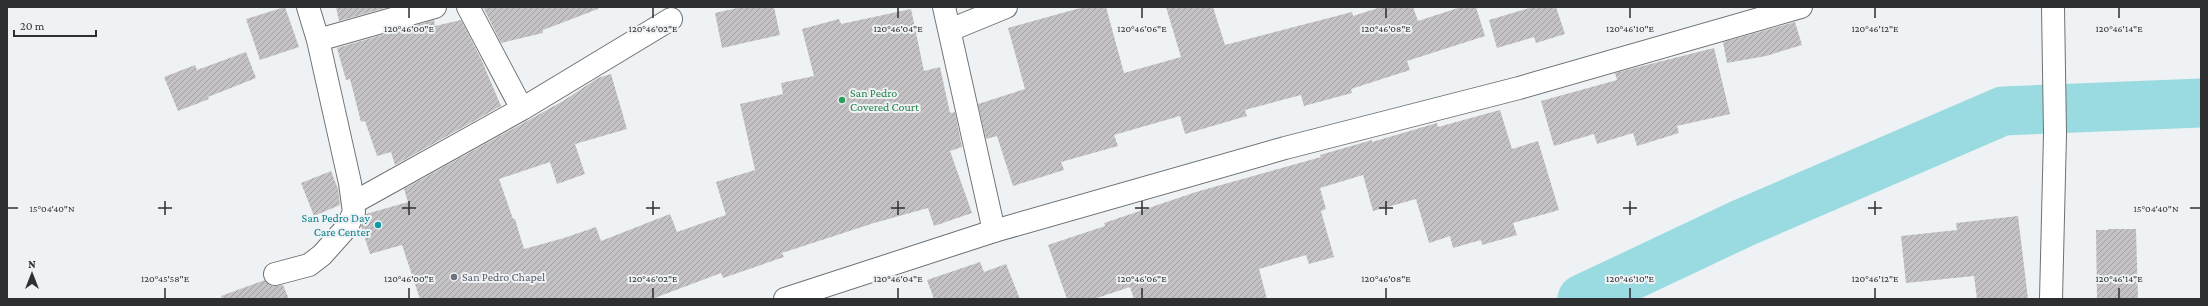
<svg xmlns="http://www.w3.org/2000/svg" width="2208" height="306" viewBox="0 0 2208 306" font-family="'Crimson Pro',serif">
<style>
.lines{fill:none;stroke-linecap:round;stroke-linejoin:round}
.river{stroke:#99dbe1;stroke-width:49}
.building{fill:url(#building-hatch)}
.minor-casing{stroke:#6e7173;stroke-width:24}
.secondary-casing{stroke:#6e7173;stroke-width:24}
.minor{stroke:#fff;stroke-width:22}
.secondary{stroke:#fff;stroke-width:22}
.ticks{fill:none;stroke:#2e2f30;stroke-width:1.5}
.leisure-dot{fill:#2e9e5b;stroke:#eff2f4;stroke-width:1.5}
.culture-dot{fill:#0f9aa8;stroke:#eff2f4;stroke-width:1.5}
.worship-dot{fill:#6b7280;stroke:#eff2f4;stroke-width:1.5}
.labels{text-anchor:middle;stroke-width:4;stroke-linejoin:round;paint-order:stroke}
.leisure-label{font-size:12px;fill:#27864d;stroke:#eff2f4;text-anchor:start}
.culture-label{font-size:12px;fill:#0d838f;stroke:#eff2f4;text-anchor:end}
.worship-label{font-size:12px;fill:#5b616d;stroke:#eff2f4;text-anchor:start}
.ticks-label{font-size:10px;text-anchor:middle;fill:#2e2f30;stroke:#eff2f4;stroke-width:4;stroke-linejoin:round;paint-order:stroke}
</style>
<defs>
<pattern id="building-hatch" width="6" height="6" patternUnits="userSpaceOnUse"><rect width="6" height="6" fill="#c5c2c5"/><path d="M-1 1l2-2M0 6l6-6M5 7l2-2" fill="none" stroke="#a09ea0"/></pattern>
</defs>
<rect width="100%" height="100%" fill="#eff2f4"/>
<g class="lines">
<path class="river" d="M1582,299L1743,223L2003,111L2201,103"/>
</g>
<path class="building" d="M285,7L299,47L260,60L246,19Z
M336,7H389L339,21Z
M483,7H598V9L543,30V33L501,43Z
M742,7H774L780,35L722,48L715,13Z
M1084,7H1106L1124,73L1181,57L1166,7H1213L1225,45L1352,12L1353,16L1381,7H1413L1418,21L1461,7H1476L1485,36L1407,61L1410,70L1351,89L1352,93L1304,106L1301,95L1245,110L1247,116L1185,134L1180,116L1114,135L1118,146L1061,162L1064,170L1013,186L997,136L986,139L978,104L1025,89L1008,28Z
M1533,7H1556L1565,34L1536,43L1534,37L1497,48L1489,20Z
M911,9L924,71L940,67L950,113L955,112L962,147L950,151L972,213L934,226L928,208L874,223L782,253L784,257L723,278L721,273L652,299H420L402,245L370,254L361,226L366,214L408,202L404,189L563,101L598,78L611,74L627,129L575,144L585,174L557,184L550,162L499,179L513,219H515L524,249L564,238L596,227L601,241L670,214L677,232L726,215L716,182L755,170L740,104L783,94L781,83L814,76L802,29L839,19L841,24Z
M434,20L435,26L461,20L482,61L501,106L395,165L391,152L377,156L365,121L361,122L350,79L346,80L337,48Z
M1795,22L1802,45L1766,56L1727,63L1723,42Z
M1714,48L1730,114L1677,126L1679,133L1637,146L1633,133L1597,144L1594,134L1554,146L1541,101L1617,80L1615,73Z
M246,52L256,78L208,97L209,99L178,111L164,77L195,65L197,70Z
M1500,110L1512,149L1538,141L1559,210L1513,223L1517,235L1482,245L1481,240L1453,248L1450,236L1429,243L1416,199L1373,211L1363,175L1320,188L1326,209L1321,211L1334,257L1309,264L1306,255L1259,269L1267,299H1134L1130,287L1094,299H1067L1048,245L1105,226L1104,223L1196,192L1321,157L1320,155L1372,140V142L1437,123L1438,127Z
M331,171L338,189L340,205L314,216L301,183Z
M2018,216L2028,299H1977L1974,276L1906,283L1901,236L1957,230L1956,223Z
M2108,229H2136L2138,299H2097L2096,230H2108Z
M980,262L984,272L1006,264L1020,299H934L927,280Z
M265,280L272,286L283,285L289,299H222L221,296Z"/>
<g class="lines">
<g class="minor-casing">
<path id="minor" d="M468,7L522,109
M944,7L994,231
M950,30L1006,7
M318,40L435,7
M353,203L522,109L671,19
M275,274L309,265L322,255L347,227L354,212L350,183L318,40L308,7
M2051,299L2055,134L2053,7"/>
</g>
<g class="secondary-casing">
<path id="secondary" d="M785,299L994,231L1285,148L1519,88L1801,7"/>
</g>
<use href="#minor" class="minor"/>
<use href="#secondary" class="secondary"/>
</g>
<path class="ticks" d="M409,8V18M653,8V18M898,8V18M1142,8V18M1386,8V18M1630,8V18M1875,8V18M2119,8V18M165,201V215M409,201V215M653,201V215M898,201V215M1142,201V215M1386,201V215M1630,201V215M1875,201V215M8,208H18M158,208H172M402,208H416M646,208H660M891,208H905M1135,208H1149M1379,208H1393M1623,208H1637M1868,208H1882M2190,208H2200M165,288V298M409,288V298M653,288V298M898,288V298M1142,288V298M1386,288V298M1630,288V298M1875,288V298M2119,288V298"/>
<circle class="leisure-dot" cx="842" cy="100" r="4"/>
<circle class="culture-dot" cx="378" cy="225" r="4"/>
<circle class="worship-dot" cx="454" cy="277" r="4"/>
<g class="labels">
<g class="leisure-label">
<text x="850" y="97">San Pedro<tspan x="850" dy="14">Covered Court</tspan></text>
</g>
<g class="culture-label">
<text x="370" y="222">San Pedro Day<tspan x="370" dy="14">Care Center</tspan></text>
</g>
<g class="worship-label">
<text x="462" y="281">San Pedro Chapel</text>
</g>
</g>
<g class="ticks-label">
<text x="409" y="32">120°46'00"E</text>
<text x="653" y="32">120°46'02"E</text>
<text x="898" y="32">120°46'04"E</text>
<text x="1142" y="32">120°46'06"E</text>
<text x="1386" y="32">120°46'08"E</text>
<text x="1630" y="32">120°46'10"E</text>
<text x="1875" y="32">120°46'12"E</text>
<text x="2119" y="32">120°46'14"E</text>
<text x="52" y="212">15°04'40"N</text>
<text x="2156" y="212">15°04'40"N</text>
<text x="165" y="282">120°45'58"E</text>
<text x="409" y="282">120°46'00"E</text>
<text x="653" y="282">120°46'02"E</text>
<text x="898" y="282">120°46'04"E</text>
<text x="1142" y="282">120°46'06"E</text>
<text x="1386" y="282">120°46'08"E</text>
<text x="1630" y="282">120°46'10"E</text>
<text x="1875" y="282">120°46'12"E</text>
<text x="2119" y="282">120°46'14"E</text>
</g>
<rect width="2208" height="306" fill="none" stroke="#2e2f30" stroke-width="16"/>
<g transform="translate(32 274)" stroke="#eff2f4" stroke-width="3" paint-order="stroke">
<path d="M0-3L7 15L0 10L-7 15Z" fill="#2e2f30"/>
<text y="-6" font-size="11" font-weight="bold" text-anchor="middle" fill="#2e2f30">N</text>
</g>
<path d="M14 30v6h82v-6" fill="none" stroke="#2e2f30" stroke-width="2"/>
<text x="20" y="30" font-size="12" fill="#2e2f30" stroke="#eff2f4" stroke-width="3" paint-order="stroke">20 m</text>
</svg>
